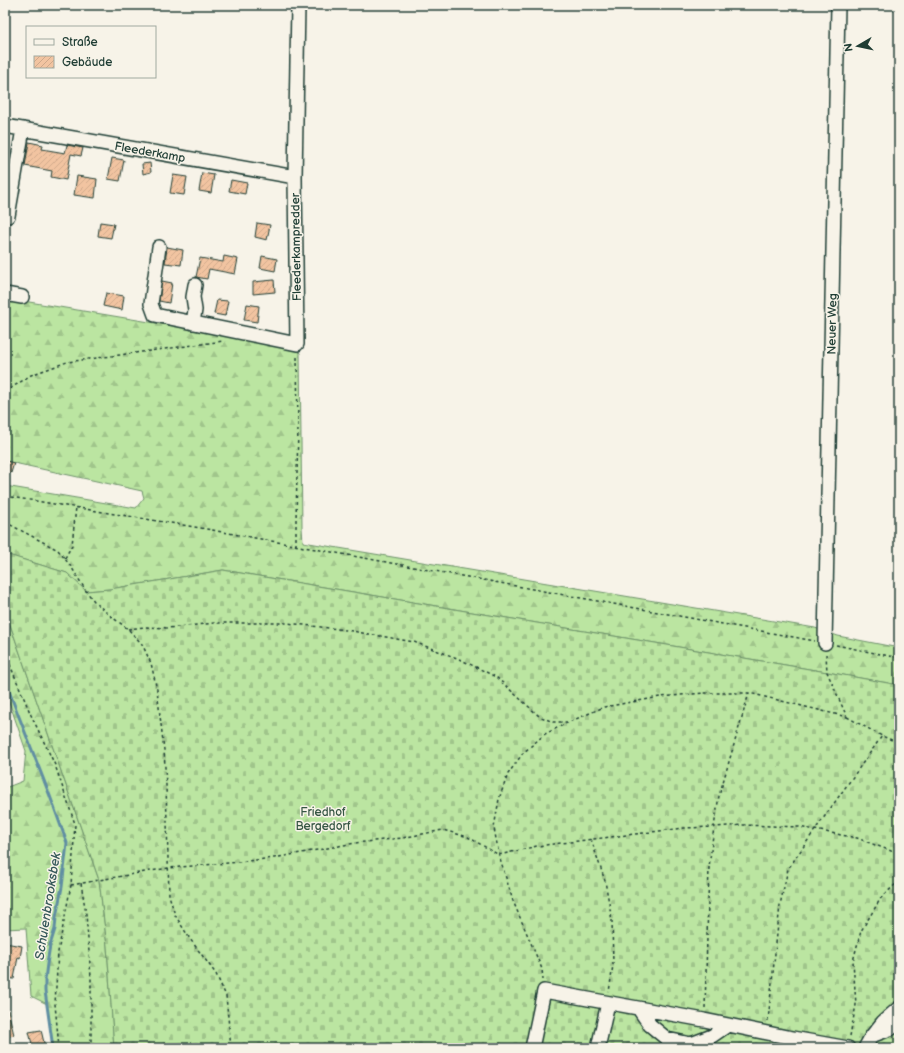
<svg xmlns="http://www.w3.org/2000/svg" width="904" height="1053" viewBox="0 0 904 1053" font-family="'Balsamiq Sans',sans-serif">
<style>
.forest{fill:url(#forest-firs);stroke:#6d916a}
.cemetery{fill:url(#cemetery-stones);stroke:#6d916a}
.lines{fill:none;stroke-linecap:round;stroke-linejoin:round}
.stream{stroke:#608ea2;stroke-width:3}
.building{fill:url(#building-hatch);stroke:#1f3d34}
.minor-casing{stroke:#1f3d34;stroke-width:16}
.path{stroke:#1f3d34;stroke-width:1.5;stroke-dasharray:3 3;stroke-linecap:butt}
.minor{stroke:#f7f3e8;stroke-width:13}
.labels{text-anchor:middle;stroke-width:3;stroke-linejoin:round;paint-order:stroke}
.street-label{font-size:12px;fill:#1f3d34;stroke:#f7f3e8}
.park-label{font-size:12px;fill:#365644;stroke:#f7f3e8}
.water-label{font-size:13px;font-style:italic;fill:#355859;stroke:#f7f3e8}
</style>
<defs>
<pattern id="forest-firs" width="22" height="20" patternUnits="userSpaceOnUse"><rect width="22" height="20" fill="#bbe5a1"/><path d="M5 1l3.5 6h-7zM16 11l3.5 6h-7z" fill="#a0c58b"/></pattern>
<pattern id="cemetery-stones" width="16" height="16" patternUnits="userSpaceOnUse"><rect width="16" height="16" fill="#bbe5a1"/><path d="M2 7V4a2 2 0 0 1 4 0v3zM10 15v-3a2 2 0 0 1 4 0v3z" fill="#a0c58b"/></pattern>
<pattern id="building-hatch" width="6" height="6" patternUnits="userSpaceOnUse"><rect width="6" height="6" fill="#f2c4a1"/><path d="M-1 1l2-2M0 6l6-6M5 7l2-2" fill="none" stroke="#cfa98b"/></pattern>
</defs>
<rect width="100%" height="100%" fill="#f7f3e8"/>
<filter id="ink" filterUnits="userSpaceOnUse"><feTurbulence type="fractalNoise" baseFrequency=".025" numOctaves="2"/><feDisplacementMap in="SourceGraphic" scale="8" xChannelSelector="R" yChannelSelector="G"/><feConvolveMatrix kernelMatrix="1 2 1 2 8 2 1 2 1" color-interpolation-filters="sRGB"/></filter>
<g filter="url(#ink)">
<path class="forest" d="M5,298L294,346L300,353L302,528L303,542L815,628L838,636L899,648V685L827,672L223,570L110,589L86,591L67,573L5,554V486L136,508L144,498L142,491L5,461Z
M5,610L99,880L107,946L114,1048H53L47,1004L31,996L26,928L5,929V788L23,781L26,751L5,690Z"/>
<path class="cemetery" d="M5,554L67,573L86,591L110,589L223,570L827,672L899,685V1048H114L107,946L99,880L5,610Z"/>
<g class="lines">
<path class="stream" d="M5,681L50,796L67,843L62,887L56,917L55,929L50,945L47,964L45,980V991L53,1048"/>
</g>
<path class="building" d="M29,142L43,145L42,149L65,153L67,145L83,148L81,156L71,154L66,180L51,177L52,171L25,166Z
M112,158L124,160L120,181L108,179Z
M150,163L151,172L143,174L142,164Z
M202,173L214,175L211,193L199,191Z
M173,175L187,177L184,195L170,193Z
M77,176L97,179L95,198L74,195Z
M231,180L247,183L245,194L229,191Z
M100,222L114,224L111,238L98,236Z
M257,223L270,225L267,240L255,237Z
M167,247L183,250L181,265L165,263Z
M224,256L238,259L235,274L209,269L207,279L196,277L200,258L223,262Z
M262,256L277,259L275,271L260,268Z
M274,280L275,292L253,294V282Z
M162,281L172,283L169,303L159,301Z
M106,293L124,296L122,310L103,306Z
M217,300L228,301L225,316L214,314Z
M247,304L259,306L257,322L244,320Z
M6,461L14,463L11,473L5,472Z
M5,943L22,946L20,958L18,957L14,979L5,978Z
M8,1010L14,1035L5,1037V1011Z
M41,1030L45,1047L33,1048L29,1032Z"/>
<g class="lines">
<g class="minor-casing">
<path id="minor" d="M5,126L295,177
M8,216L23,129
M159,247L151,304L155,315L297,344L295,177L298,5
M5,294L22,297
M193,323L195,310L193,297L195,285
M825,643L838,5
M639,1009L650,1025L667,1039L691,1044L712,1036L728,1025
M874,1035L890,1029L899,1023
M532,1048L544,991L704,1020L787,1037L848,1048
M598,1048L608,1003
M865,1048L871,1037L883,1022L899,1008"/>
</g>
<path class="path" d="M5,392L31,375L67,362L224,341
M5,496L201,528L815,641
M5,522L58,550L72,568L86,591L94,601L108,614L128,629L142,644L151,663L157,690L164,750L166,785L169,895L175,915L190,939L216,974L226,996L231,1048
M296,546V520L298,428L297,356
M65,558L72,545L76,507
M128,629L145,627L167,628L215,623H287L346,630L414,642L457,658L476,667L496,677L539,716L553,722H567
M836,645L899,658
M5,653L31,715L55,765L75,824L71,885L58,952L55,1004L59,1048
M847,717L882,736
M591,839L605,881L612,920L613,965L609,992
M81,883L86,914L91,977V1048
M71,885L168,868L229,863L274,858L355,843L402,838L443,830L468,837L499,855L537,846L684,828L714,827L744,825L799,827L815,830L857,838L899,854
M543,980L542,969L513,901L499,855L494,828L499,799L508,774L523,753L545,734L569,722L604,707L660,697L704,693H749L847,717L827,672L826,654
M705,1008L709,867L714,827L719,796L749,693
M768,1021L780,905L788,869L815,830L882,736L899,743
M850,1036L856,1005L853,961L861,931L881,898L899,881
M882,1048L883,1043"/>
<use href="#minor" class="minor"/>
</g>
</g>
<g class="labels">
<g class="street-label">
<text transform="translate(150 152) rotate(10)" y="4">Fleederkamp</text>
<text transform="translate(296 247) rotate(-91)" y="4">Fleederkampredder</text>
<text transform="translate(832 324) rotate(-89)" y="4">Neuer Weg</text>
</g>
<g class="park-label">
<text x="323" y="816">Friedhof<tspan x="323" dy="14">Bergedorf</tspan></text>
</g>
<g class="water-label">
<text transform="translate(47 906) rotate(-81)" y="5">Schulenbrooksbek</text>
</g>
</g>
<rect width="904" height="1053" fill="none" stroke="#f7f3e8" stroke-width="20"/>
<rect x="10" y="10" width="884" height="1033" fill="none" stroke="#1f3d34" stroke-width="1.5" filter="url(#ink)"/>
<rect x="26" y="26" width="130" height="52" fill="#f7f3e8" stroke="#a1aaa0"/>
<rect x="34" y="39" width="20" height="6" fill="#f7f3e8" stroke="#a1aaa0"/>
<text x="62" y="46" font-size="12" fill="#1f3d34">Straße</text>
<rect x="34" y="56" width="20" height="12" fill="url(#building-hatch)" stroke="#a1aaa0"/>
<text x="62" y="66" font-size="12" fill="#1f3d34">Gebäude</text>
<g transform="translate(858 46) rotate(261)" stroke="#f7f3e8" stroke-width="3" paint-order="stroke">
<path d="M0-3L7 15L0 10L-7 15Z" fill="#1f3d34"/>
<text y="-6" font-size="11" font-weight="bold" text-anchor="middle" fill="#1f3d34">N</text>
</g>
</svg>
